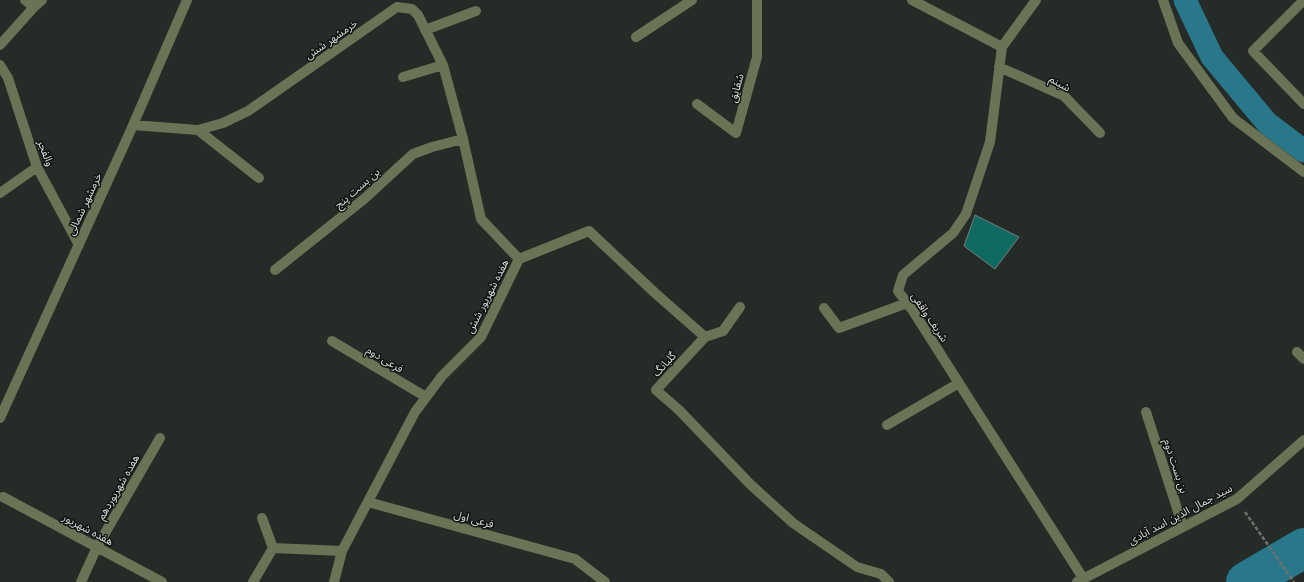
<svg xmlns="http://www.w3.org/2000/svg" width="1304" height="582" viewBox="0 0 1304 582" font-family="'Varela Round','Noto Sans Arabic',sans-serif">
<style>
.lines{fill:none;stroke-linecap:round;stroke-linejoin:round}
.canal{stroke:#29778a;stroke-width:23}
.river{stroke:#29778a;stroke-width:40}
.building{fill:#0f6a61;stroke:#747e7c}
.path{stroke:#6d726e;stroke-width:2.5;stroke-dasharray:4 2;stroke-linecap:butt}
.minor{stroke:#6b7356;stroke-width:10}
.labels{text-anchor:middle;stroke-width:3;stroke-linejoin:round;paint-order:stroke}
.street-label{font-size:11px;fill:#dadedb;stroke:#101210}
</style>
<rect width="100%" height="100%" fill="#252b26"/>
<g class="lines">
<path class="canal" d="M1185,0L1212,57L1267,123L1304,151"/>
<path class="river" d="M1246,582L1304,548"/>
</g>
<path class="building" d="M975,215L1019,237L995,269L964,246Z"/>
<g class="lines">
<path class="path" d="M1245,512L1294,582"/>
<path class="minor" d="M25,0L34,7
M912,0L1002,47
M1036,0L1002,47L990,142L966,214L953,233L903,275L898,291L913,311L1083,578
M1163,0L1178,43L1233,118L1304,172
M1304,0L1253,51L1304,104
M425,30L476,11
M636,37L692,0
M0,45L34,7L42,0
M0,65L8,78L37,167L79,245
M999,67L1064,96L1100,133
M403,77L443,65
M697,104L736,133L757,57V1
M133,125L198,130L223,123L248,111L397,7L412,9L418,15L443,65L463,139L481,219L519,259
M198,130L259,178
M0,193L37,167
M519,259L589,231L655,293L705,337L656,390L679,410L750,484L793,523L857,567L881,574L889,582
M275,270L364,199L413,154L432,147L463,139
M824,308L839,328L907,303
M705,337L723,331L740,307
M332,341L426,397
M1297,352L1304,359
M1146,412L1183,527
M0,418L130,132L187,0
M887,425L959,383
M3,497L162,582
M368,502L575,559L605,582
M273,548L342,551
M81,582L97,547L160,438
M253,582L273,548L262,518
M334,582L342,551L415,412L442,376L481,337L519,259
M1077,582L1237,499L1304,440"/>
</g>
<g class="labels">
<g class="street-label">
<text transform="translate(331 39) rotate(-35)" y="4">خرمشهر شش</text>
<text transform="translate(1060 83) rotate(29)" y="4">شبنم</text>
<text transform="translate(736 88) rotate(-74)" y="4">شقایق</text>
<text transform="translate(46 153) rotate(69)" y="4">والفجر</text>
<text transform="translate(357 188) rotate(-41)" y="4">بن بست پنج</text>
<text transform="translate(84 204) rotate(-65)" y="4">خرمشهر شمالی</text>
<text transform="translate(487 296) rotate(-63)" y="4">هفده شهریور شش</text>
<text transform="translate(930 317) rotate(56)" y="4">شریف واقفی</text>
<text transform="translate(385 359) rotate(31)" y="4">فرعی دوم</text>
<text transform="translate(664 364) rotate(-47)" y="4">گلبانگ</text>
<text transform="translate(1176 466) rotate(72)" y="4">بن بست دوم</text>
<text transform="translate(118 487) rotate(-60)" y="4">هفده شهریوردهم</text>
<text transform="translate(1180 514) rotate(-28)" y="4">سید جمال الدین اسد آبادی</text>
<text transform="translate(474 519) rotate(15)" y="4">فرعی اول</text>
<text transform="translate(88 529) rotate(28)" y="4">هفده شهریور</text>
</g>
</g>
</svg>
